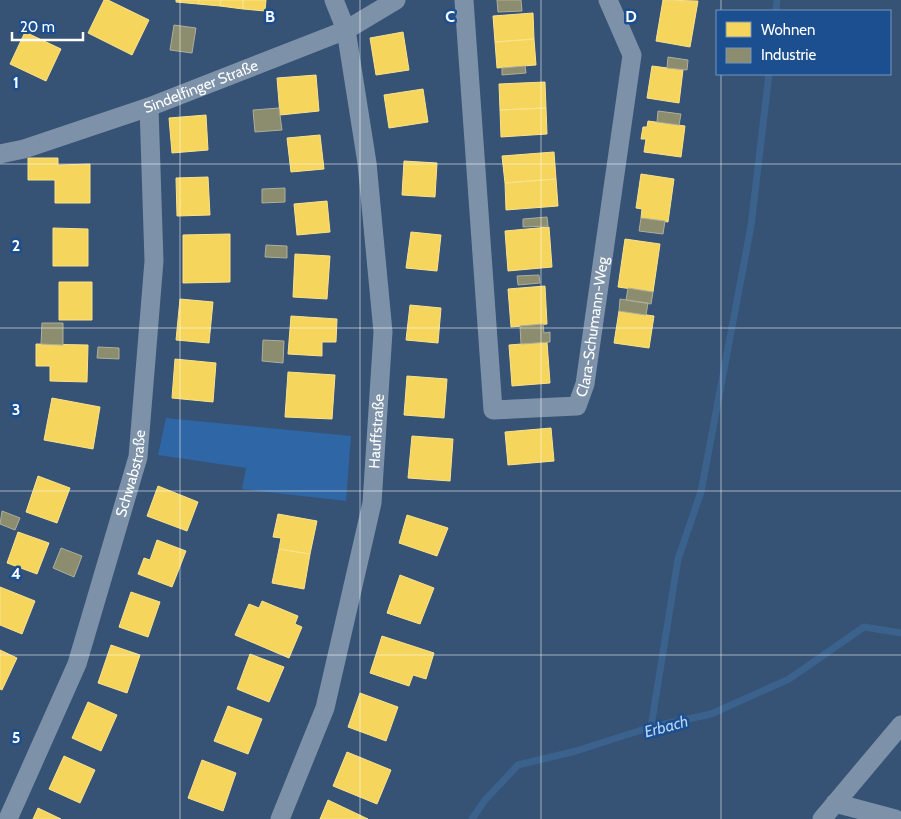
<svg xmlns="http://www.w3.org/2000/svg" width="901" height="819" viewBox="0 0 901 819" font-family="Cabin,sans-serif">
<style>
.park{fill:#2f66a5}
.homes{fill:#f6d55c;stroke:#f9e28d}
.industry{fill:#8c8c6e;stroke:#aeae9a}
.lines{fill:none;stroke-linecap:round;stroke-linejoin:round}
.stream{stroke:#3b618d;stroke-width:7}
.street{stroke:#7d92a8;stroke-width:19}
.grid{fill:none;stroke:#fff;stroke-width:1;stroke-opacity:0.55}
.labels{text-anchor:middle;stroke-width:5;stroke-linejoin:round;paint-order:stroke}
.street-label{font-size:15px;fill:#fff;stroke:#1b4f8f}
.water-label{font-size:16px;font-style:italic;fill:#b5d3f5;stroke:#1b4f8f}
.grid-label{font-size:16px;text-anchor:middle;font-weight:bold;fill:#fff;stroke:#1b4f8f;stroke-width:5;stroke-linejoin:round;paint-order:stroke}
</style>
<rect width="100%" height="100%" fill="#365274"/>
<path class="park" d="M166,418L351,436L346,501L242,489L246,468L158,455Z"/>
<path class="homes" d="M104,0H108L149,20L132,55L88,33Z
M176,0H199L198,4L176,2Z
M199,0H221L220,6L198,4Z
M221,0H243V9L220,6Z
M243,0H266L265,11L243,9Z
M663,0L698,1L690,47L656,41Z
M533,13L534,39L495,42L493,16Z
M25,32L61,49L46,81L10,64Z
M403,32L409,70L376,75L370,38Z
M534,39L536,65L497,68L495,42Z
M652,66L683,70L679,103L647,98Z
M316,75L319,111L280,115L277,78Z
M545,82L546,108L500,110L499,84Z
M423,89L428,122L389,128L384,95Z
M546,108L547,134L501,137L500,110Z
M206,115L208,150L172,153L169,118Z
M648,121L685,126L681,157L644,152L646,139H641L643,127H647Z
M320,135L324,169L291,172L287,138Z
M554,152L556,179L505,183L502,156Z
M28,158H58V165L90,164V203H55V180H28Z
M404,161L437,163L435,197L402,195Z
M641,174L674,179L668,222L641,218L642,209L636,208Z
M208,177L210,215L177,216L176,178Z
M556,179L558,206L506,210L505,183Z
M327,201L330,232L297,235L294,204Z
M549,227L552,267L508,271L505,231Z
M53,228L88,229V266H53Z
M411,232L441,235L437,271L406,268Z
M230,234V282L183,283V235Z
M625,239L660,244L653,292L618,287Z
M295,254L330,256L327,299L293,297Z
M59,282H92V320H59Z
M545,286L547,324L511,327L508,289Z
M180,299L213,302L209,343L176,340Z
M410,305L441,308L438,343L406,340Z
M619,311L654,316L649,348L614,343Z
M291,316L337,319L336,342H322V356L288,354Z
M547,342L550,383L512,386L509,345Z
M36,344L88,345L87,382L50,381V366H36Z
M175,359L216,363L213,402L172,398Z
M288,372L335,375L332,419L285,417Z
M407,376L447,379L444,418L404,415Z
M52,398L100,407L93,449L44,440Z
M551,428L554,461L508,465L505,432Z
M412,436L453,439L450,481L408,478Z
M38,476L70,488L57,523L26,512Z
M158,486L198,502L187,531L147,516Z
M278,514L317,521L310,554L279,549L281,538L273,537Z
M407,515L448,528L437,556L399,543Z
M18,532L49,543L37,574L7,563Z
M157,540L186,551L172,587L138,574L144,558L150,560Z
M279,549L310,554L304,589L272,583Z
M400,575L434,588L420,624L387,613Z
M0,587L35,601L22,634L0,625Z
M131,592L160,602L148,637L119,627Z
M262,601L298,616L295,624L302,627L289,658L235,635L249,604L259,608Z
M382,636L434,653L426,679L413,675L409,686L370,673Z
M111,645L140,655L127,693L98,683Z
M0,650L17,658L2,690L0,689Z
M250,654L284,667L269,702L237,689Z
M360,693L398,707L386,741L348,727Z
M88,702L117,715L101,751L72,738Z
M228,706L262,719L248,754L214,741Z
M347,752L391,770L377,804L333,786Z
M64,756L95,770L80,803L49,789Z
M202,760L236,773L223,811L188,798Z
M328,800L368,819H320Z
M38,808L61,819H33Z"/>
<path class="industry" d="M497,0H521L522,11L498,12Z
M174,25L196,28L192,53L170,50Z
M668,57L688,60L687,70L667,68Z
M525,66L526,73L502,75V68Z
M279,108L282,130L255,132L253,110Z
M658,111L681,114L679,125L657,122Z
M285,188V202L262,203V189Z
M547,217L548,226L523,227V219Z
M641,218L665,221L663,234L639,231Z
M266,245L287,246V258L265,257Z
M539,275L540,283L518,285L517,276Z
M628,288L653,292L651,304L626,300Z
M620,299L648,303L646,315L619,311Z
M42,323H63V345L41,344Z
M543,324L544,333L550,332V342L521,344L520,326Z
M263,340L284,341L283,363L262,361Z
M98,347L119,348V359L97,358Z
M2,511L20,518L15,530L0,524Z
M61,548L82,556L74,577L53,568Z"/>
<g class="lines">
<path class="stream" d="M776,11L777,0
M651,727L678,559L701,492L751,226L769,74
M472,819L485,800L518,765L576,751L651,727L711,714L789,679L864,627L901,633"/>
<g class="street">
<path id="s1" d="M464,0L493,410L577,406L585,384L632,55L608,0"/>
<path id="s2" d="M0,154L24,149L149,107L346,30L396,0"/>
<path d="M835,803L895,819"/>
<path id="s3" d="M8,819L77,664L138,457L154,261L149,107"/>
<path id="s4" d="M280,819L325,708L372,503L383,332L367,163L346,30L334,0"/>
<path d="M822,819L901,725"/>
</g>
</g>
<path class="grid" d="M180,0V819M360,0V819M541,0V819M721,0V11M721,74V819M0,164H901M0,328H901M0,491H901M0,655H901"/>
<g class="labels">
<g class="street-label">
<text dy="5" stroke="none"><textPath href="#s2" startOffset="212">Sindelfinger Straße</textPath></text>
<text dy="5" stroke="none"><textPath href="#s1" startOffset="576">Clara-Schumann-Weg</textPath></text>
<text dy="5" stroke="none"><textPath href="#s4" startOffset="402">Hauffstraße</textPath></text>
<text dy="5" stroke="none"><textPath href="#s3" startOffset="368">Schwabstraße</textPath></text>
</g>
<g class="water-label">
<text transform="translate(666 726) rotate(-15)" y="6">Erbach</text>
</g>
</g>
<g class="grid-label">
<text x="270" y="22">B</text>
<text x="450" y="22">C</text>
<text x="631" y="22">D</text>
<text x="16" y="88">1</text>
<text x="16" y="251">2</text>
<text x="16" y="415">3</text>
<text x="16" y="579">4</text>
<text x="16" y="743">5</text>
</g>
<rect x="716" y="10" width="175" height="65" fill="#1b4f8f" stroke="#7695bc"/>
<rect x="726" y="22" width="25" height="15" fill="#f6d55c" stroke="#7695bc"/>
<text x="761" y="35" font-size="15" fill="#ffffff">Wohnen</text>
<rect x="726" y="48" width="25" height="15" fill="#8c8c6e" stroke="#7695bc"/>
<text x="761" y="60" font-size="15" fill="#ffffff">Industrie</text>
<path d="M12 32v8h71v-8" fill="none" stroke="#ffffff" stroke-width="2.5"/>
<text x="20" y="32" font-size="15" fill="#ffffff" stroke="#1b4f8f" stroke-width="4" paint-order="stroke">20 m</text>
</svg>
